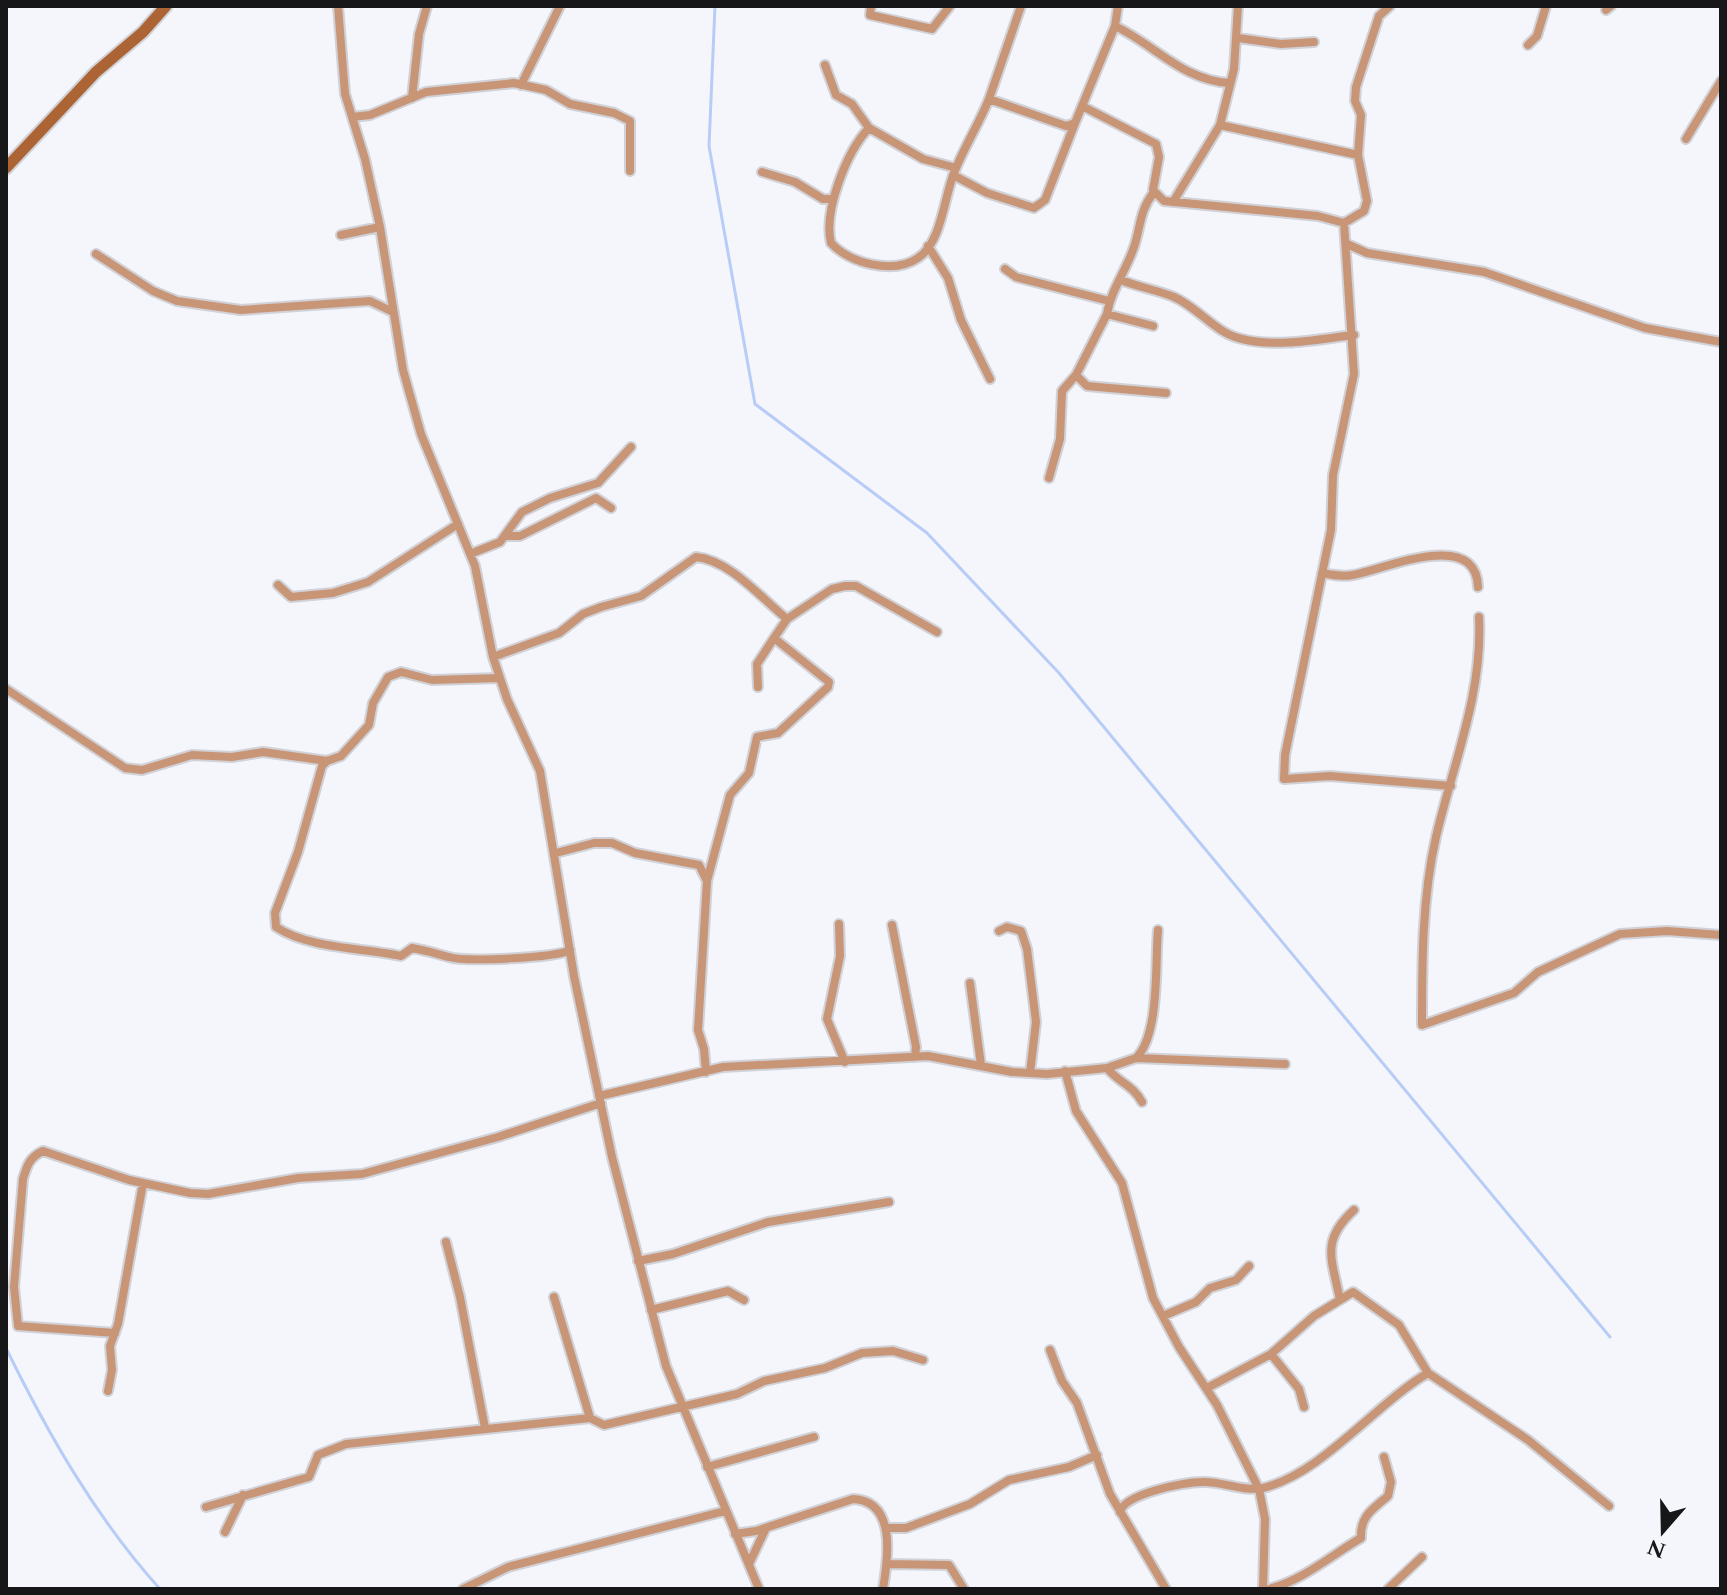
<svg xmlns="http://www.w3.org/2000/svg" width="1727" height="1595" viewBox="0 0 1727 1595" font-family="Spectral,serif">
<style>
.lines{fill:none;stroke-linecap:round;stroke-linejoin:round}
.stream{stroke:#b7ccf6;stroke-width:3}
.street-casing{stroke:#d1d2d8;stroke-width:12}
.secondary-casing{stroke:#d1d2d8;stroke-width:15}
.street{stroke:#c89577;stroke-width:8}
.secondary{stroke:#ad6435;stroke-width:11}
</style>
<rect width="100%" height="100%" fill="#f5f6fc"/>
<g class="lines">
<path class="stream" d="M715,6L709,146L755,404L927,533L1059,673L1610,1337
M6,1348C48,1434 96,1518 160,1589"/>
<g class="street-casing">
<path id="street" d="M338,6L345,94L365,159L380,227L403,370L421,434L475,566L493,657L507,699L540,771L574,976L612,1157L666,1366L759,1589
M871,6L870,15L932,29L950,6
M1606,10L1611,6
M1115,26C1155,45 1182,80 1229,83
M1238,38L1281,44L1314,42
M1528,45L1537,36L1546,6
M825,65L836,95L852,104L869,128L923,159L956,168
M521,85L560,6
M412,98L419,34L427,6
M989,99L1021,6
M1084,107L1156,144L1159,157L1153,190L1164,201L1318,216L1344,223L1354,374L1333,475L1331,530L1285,755L1284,779L1330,776L1451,786
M352,117L370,115L426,92L514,83L546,90L570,104L614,113L630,121V171
M1220,125L1234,69L1238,6
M869,128C847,151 823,211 831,243C849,263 893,275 918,258C942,242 944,197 954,173C964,147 979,124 989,99L1066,126L1075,123L1115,26L1118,6
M1686,139L1721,81
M762,172L795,182L823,199H832
M953,175L987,193L1034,208L1045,200L1075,123
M1173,202L1220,125L1358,155
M1344,223L1364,211L1367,201L1358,155L1361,115L1355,101L1356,87L1379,16L1390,6
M341,235L380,227
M1347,244L1367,253L1484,272L1645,328L1721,342
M928,246L948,278L961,320L990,379
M96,254L153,291L177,301L241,310L370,301L393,312
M1005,269L1016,277L1109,301
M1121,280C1138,287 1157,290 1174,297C1199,308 1215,333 1242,339C1278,348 1319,339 1354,335
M1107,314L1076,375L1087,386L1166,393
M1153,326L1107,314C1111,289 1128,268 1135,244C1141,224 1140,210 1154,192
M1049,478L1060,439L1062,391L1076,375
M505,536H520L596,498L611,508
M470,554L500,542L522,512L550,498L598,483L631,447
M1322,573C1333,575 1342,577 1353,575C1383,570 1476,527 1478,587
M278,585L291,597L333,593L368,582L458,524
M1479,617C1483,694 1453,764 1436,837C1422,898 1422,963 1422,1025L1514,993L1538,972L1620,934L1667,931L1721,935
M493,657L559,633L583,614L601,607L641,596L696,557C730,560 762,599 787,619
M758,687L757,664L774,638
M6,689L125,768L142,770L192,755L232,757L263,752L327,761L341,756L369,725L373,703L388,677L401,672L432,680L500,678
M327,761L322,766L298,852L275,913L276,927C309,949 365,948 401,956L412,948C425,950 437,954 449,957C465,962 556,958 570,950
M556,853L594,843H612L635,853L699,865L707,881L698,1030L704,1049L706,1072
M707,881L730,795L749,773L757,737L778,733L828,687L829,682L774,638L787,619L832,589L845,586H856L937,632
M839,924L840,956L827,1019L845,1062
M892,925L916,1047L915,1057
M999,931L1007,927L1021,931L1027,949L1036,1022L1030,1073
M970,983L981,1065
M1136,1058C1160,1035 1155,963 1158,930
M1107,1068C1119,1083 1133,1085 1142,1102
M1065,1071L1076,1111L1122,1183L1153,1298L1179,1347L1217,1405L1259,1489L1265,1519L1263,1589
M599,1096L723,1067L928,1056L1012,1072L1047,1074L1107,1068L1136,1058L1285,1064
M446,1242L460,1297L485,1428
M638,1261L673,1254L768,1222L889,1202
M554,1297L590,1418L604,1425L737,1394L764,1381L825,1368L862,1353L893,1351L923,1360
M1340,1300C1332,1259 1320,1241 1354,1210
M651,1310L728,1291L744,1300
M1163,1316L1196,1302L1210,1288L1236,1280L1249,1266
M115,1333L18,1326L14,1287L23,1179C27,1165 30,1157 43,1151L129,1180L190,1193L208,1194L298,1178L362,1174L498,1137L601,1103
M1050,1350L1062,1381L1077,1403L1110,1494L1166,1589
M1271,1354L1299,1389L1304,1407
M1207,1388L1271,1354L1314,1316L1353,1292L1399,1325L1428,1373L1528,1440L1609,1506
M108,1391L112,1370L110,1346L118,1324L143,1183
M707,1467L814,1437
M206,1507L309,1477L318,1455L346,1444L590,1418
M1120,1512C1124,1494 1184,1482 1202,1482C1221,1481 1244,1492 1263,1488C1323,1473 1374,1405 1428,1373
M888,1528H906L970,1504L1009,1480L1069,1467L1097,1455
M225,1532L243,1495
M735,1534L756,1531L853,1499C897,1501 888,1559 883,1589
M749,1564L766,1528
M887,1564L949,1565L964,1589
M463,1589L508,1567L725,1511
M1269,1589C1305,1579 1330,1556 1361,1538C1360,1516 1373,1509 1388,1496L1391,1482L1384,1457
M1388,1589L1422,1557"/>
</g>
<g class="secondary-casing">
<path id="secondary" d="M6,168L96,72L143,32L166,6"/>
</g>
<use href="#street" class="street"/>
<use href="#secondary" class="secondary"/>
</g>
<rect width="1727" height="1595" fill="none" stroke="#171719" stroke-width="16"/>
<g transform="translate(1663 1531) rotate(200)" stroke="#f5f6fc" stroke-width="6" paint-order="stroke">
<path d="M0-6L14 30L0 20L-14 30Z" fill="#171719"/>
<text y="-12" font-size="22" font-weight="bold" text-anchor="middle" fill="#171719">N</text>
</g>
</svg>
